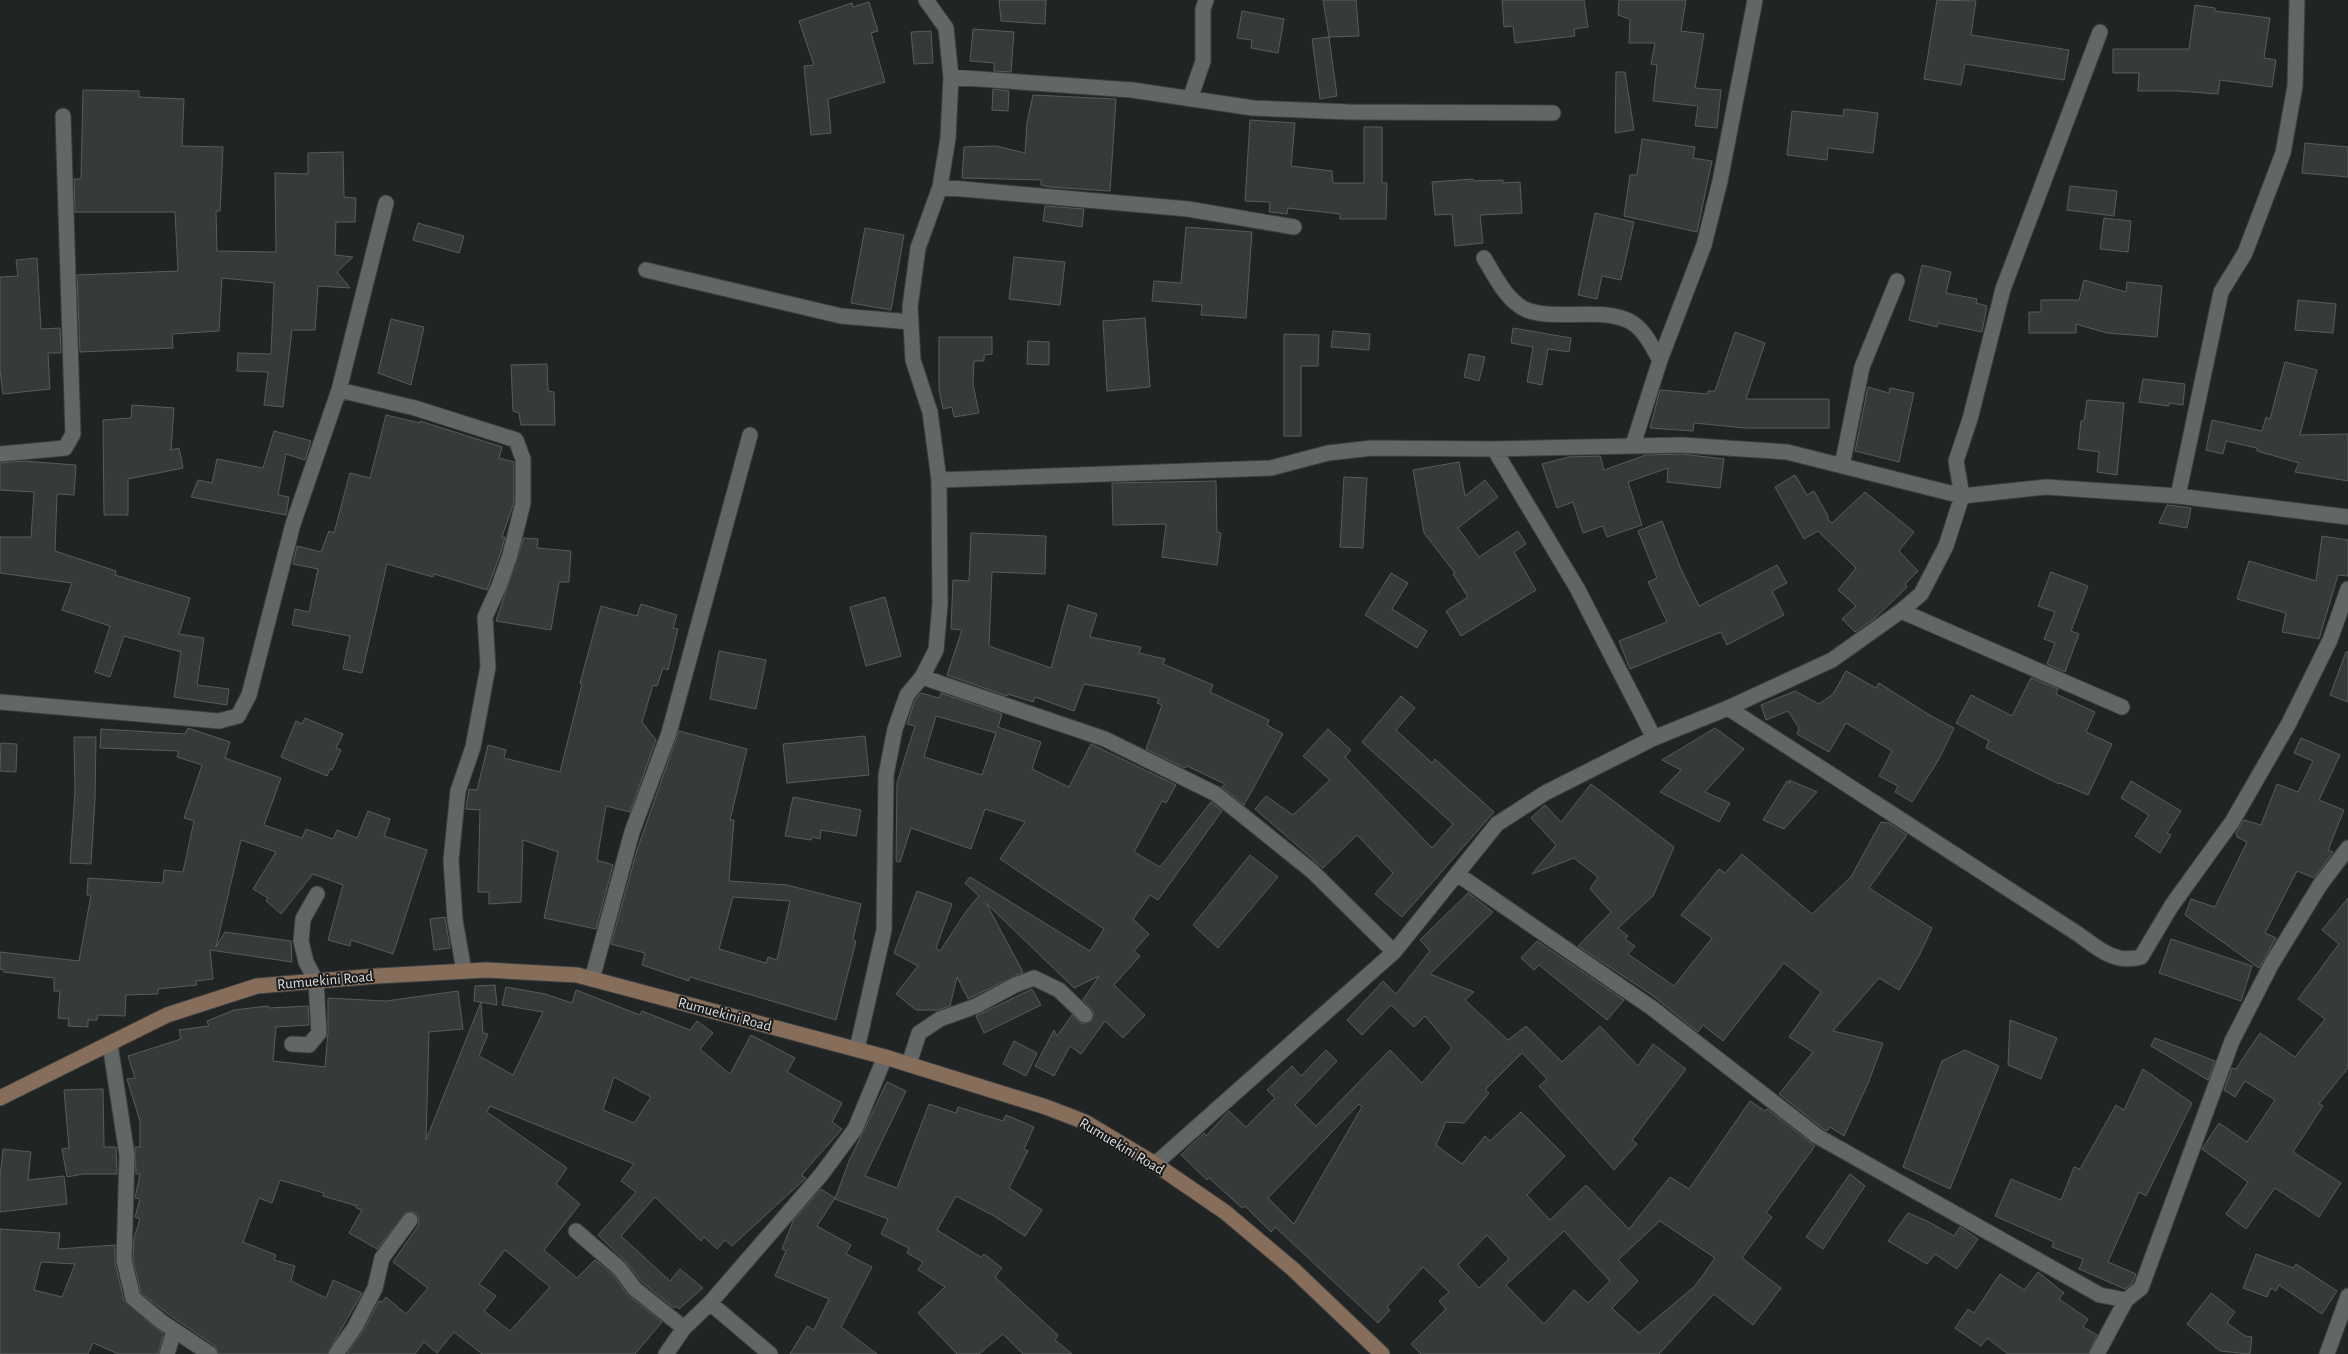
<svg xmlns="http://www.w3.org/2000/svg" width="2348" height="1354" viewBox="0 0 2348 1354" font-family="'Alegreya Sans',sans-serif">
<style>
.building{fill:#363a3a;stroke:#585c5c;fill-rule:evenodd}
.lines{fill:none;stroke-linecap:round;stroke-linejoin:round}
.street-casing{stroke:#3c3f3f;stroke-width:17}
.secondary-casing{stroke:#3c3f3f;stroke-width:17}
.street{stroke:#626666;stroke-width:15}
.secondary{stroke:#866e5b;stroke-width:15}
.labels{text-anchor:middle;stroke-width:4;stroke-linejoin:round;paint-order:stroke}
.street-label{font-size:15px;fill:#dbddde;stroke:#181a1b}
</style>
<rect width="100%" height="100%" fill="#212424"/>
<path class="building" d="M999,0H1046L1045,24L1001,21Z
M1323,0H1356L1359,36L1329,37Z
M1502,0H1584L1588,27L1574,29L1575,36L1515,43L1513,26L1504,27Z
M1619,0H1686L1681,31L1704,34L1695,88L1721,90L1717,128L1695,126L1698,106L1653,101L1657,65L1651,64L1655,43H1629L1630,19L1618,15Z
M1937,0L1976,1L1971,35L2069,50L2064,80L1965,64L1961,85L1924,79Z
M869,2L878,31L871,33L885,82L828,99L831,133L811,135L804,66L814,65L799,21L852,3L853,7Z
M2195,5L2215,8V11L2270,18L2264,58L2276,60L2272,87L2220,80L2218,94L2179,91H2138L2139,73H2113V49H2189Z
M1242,11L1284,19L1278,53L1251,48L1252,40L1237,38Z
M973,29L1014,32L1011,72L994,71V63L970,61Z
M931,31L933,63L914,64L911,32Z
M1329,37L1337,96L1320,99L1312,39Z
M1616,72H1625L1634,130L1615,133Z
M993,89L1009,91L1008,111L992,110Z
M83,90L139,91V97L184,99L182,146L223,147L220,211H216L217,251L276,252L275,173L308,174V153L343,152L344,197L356,198L355,222H336L335,255L353,257L337,272L350,288L318,286L315,330H292L283,407L264,405L268,372L237,371L238,353L271,354L274,283L222,278L219,331L172,334L173,348L80,352L77,275L178,271L175,212H75L74,179H81Z
M1033,95L1116,99L1110,191L1049,187L1041,185V180L962,178L964,147L996,146L1025,153L1027,122Z
M1844,109L1878,113L1873,153L1828,148L1827,160L1787,155L1792,111L1843,116Z
M1250,120L1295,123L1291,166L1332,171L1333,183H1364V127H1382V183H1387L1386,219H1340V214L1288,208L1287,214L1269,212L1270,202L1245,201Z
M1642,139L1695,147L1693,158L1712,161L1697,232L1624,216L1630,175H1637Z
M2305,143L2348,147V177L2302,173Z
M1473,179L1474,181L1503,180V183L1520,182L1522,213L1480,215L1483,243L1455,246L1452,214L1435,215L1432,182Z
M2070,186L2117,191L2114,216L2067,210Z
M1045,206L1084,209L1082,227L1043,221Z
M1595,213L1634,222L1621,280L1602,276L1597,299L1578,295Z
M2104,218L2131,221L2128,252L2100,249Z
M418,223L464,236L459,253L413,240Z
M1186,227L1252,232L1246,318L1201,315L1202,305L1152,301L1154,281L1181,283Z
M865,228L904,235L891,310L851,303Z
M1014,257L1065,262L1060,305L1009,299Z
M37,258L41,329L60,328L61,353H48L50,389L3,394L0,371V277L18,276L16,260Z
M1922,265L1951,272L1946,293L1977,299L1976,303L1987,306L1982,332L1938,323L1937,327L1909,320Z
M2084,280L2126,292L2127,282L2162,286L2157,337L2107,333L2076,324V333H2029V312H2041V300H2079Z
M2298,300L2336,304L2333,333L2295,330Z
M1145,318L1150,387L1107,391L1103,321Z
M391,319L424,327L411,385L378,373Z
M1513,328L1571,338L1569,352L1548,349L1542,385L1527,382L1533,347L1511,343Z
M1333,331L1370,334L1369,350L1331,347Z
M1735,332L1765,343L1746,399H1829V428H1745L1694,423L1693,431L1650,428L1660,390L1708,394V391H1715Z
M1284,334L1319,335L1318,366H1301V436H1284Z
M939,337H992V354L984,355V361H974L973,384L979,413L954,417L952,407L943,409L939,390Z
M1028,341L1049,342V365L1027,364Z
M1469,354L1485,357L1479,381L1464,377Z
M2285,362L2317,370L2300,435L2348,434V481L2295,472L2299,463L2257,451V448L2226,441L2223,454L2206,450L2212,420L2262,431L2266,417L2270,419Z
M547,364L548,391L554,392L555,425H521L519,413L513,411L511,365Z
M2143,379L2185,384L2183,405L2169,403V406L2139,402Z
M1868,387L1889,393L1890,388L1914,393L1899,462L1855,451Z
M2087,400L2124,403L2117,475L2097,472L2099,452L2078,449L2081,421H2084Z
M132,405L174,408L171,450L179,448L183,468L128,479V515H104L103,420L131,418Z
M386,415L420,423V421L502,447L499,458L514,462V502L502,537H505L501,552L487,590L434,574L433,577L387,564L362,673L343,669L350,636L292,625L295,609L309,612L318,569L293,564L297,546L321,552L329,531L334,533L350,473L370,478Z
M274,431L311,441L305,460L286,454L278,495L289,497L286,515L191,497L198,480L212,483L217,459L263,468Z
M1682,454L1724,459L1720,488L1667,482L1668,468L1628,482L1642,525L1607,537L1603,526L1583,533L1573,502L1557,508L1542,464L1569,457L1600,456L1604,470L1646,455Z
M23,461L76,465L74,495L57,494L55,551L116,571L115,575L190,598L179,634L204,638L197,685L229,689L227,705L174,697L181,652L124,636L110,677L95,672L110,626L62,610L72,583L0,573V537H31L34,492L0,490V463Z
M1459,462L1465,496L1485,480L1498,497L1458,528L1479,557L1518,531L1526,544L1514,552L1536,590L1461,636L1446,611L1468,597L1453,574L1455,573L1424,533L1413,470Z
M1795,475L1807,495L1814,491L1828,516V520L1832,523L1865,492L1914,532L1899,551L1918,571L1905,584L1907,587L1875,618L1855,632L1842,619L1856,606L1838,590L1856,568L1818,531L1804,539L1775,487Z
M1344,477L1367,478L1363,548L1340,547Z
M1216,481L1217,532L1221,533L1217,565L1162,557L1166,524L1113,525L1112,483Z
M2167,505L2191,508L2187,528L2159,523Z
M1662,521L1680,567L1699,606L1777,565L1787,583L1772,591L1784,615L1727,645L1721,632L1630,669L1619,641L1667,622L1648,582L1657,578L1638,531Z
M971,533L1046,536L1045,574L992,572L989,646L1051,668L1068,605L1097,614L1090,637L1141,647L1139,653L1165,659L1163,664L1213,685L1210,692L1269,720L1267,725L1283,734L1244,805L1222,787L1225,784L1187,766L1185,768L1146,749L1162,705L1157,703L1159,698L1084,684L1074,711L1035,697L1033,702L1008,694L1007,696L947,675L962,630L951,629L953,580L969,581Z
M2322,536L2348,540V576L2338,575L2319,639L2282,632L2286,613L2237,599L2249,561L2316,581Z
M524,538L538,539L537,548L571,551L569,582H559L551,630L496,621Z
M2051,572L2088,586L2071,631L2079,634L2065,672L2047,664L2055,643L2044,639L2055,612L2038,606Z
M1391,573L1408,583L1392,609L1427,631L1417,648L1365,615Z
M885,597L901,656L866,666L850,607Z
M641,604L677,615L673,628L678,629L668,670L663,668L657,686L653,685L642,722L656,740L630,812L606,806L597,860L613,865L596,929L544,918L558,852L523,840L521,902L489,904V892H478L480,810L466,809L469,789L477,790L488,745L506,750L504,758L560,772L582,684L580,683L601,606L637,616Z
M719,651L766,660L756,709L710,699Z
M2346,652H2348V702L2330,695Z
M1846,671L1876,688L1879,683L1931,716L1954,728L1939,759L1912,802L1895,792L1898,786L1879,776L1892,751L1846,723L1829,752L1797,734L1799,728L1788,711L1766,720L1761,705L1795,691L1819,704L1833,694Z
M2031,678L2058,689L2056,694L2095,712L2086,732L2112,744L2088,795L2060,783L2059,784L1986,748L1989,741L1956,723L1971,695L2012,716Z
M921,693L939,698L941,693L1002,714L998,727L1041,742L1032,769L1069,787L1091,744L1176,785L1166,803L1162,801L1134,852L1160,867L1211,802L1222,811L1158,900L1150,895L1133,919L1149,934L1134,951L1140,956L1114,985L1145,1015L1123,1038L1105,1021L1081,1054L1070,1046L1054,1076L1035,1066L1054,1030L1057,1036L1072,1015L1082,1024L1092,1021L1094,1012L1083,1000L1099,976L1074,988L986,903L1023,972L968,999L957,977L950,1006L938,1010H916L896,994L918,966L894,953L917,891L952,904L936,948L940,951L967,910L979,896L965,883L970,877L1090,951L1104,929L1000,859L1025,822L985,809L971,849L911,828L900,862L896,861L897,783L915,726L907,724L915,700ZM936,716L996,733L982,775L924,757Z
M1401,696L1415,708L1396,730L1432,763L1435,759L1494,812L1402,917L1375,894L1393,873L1357,835L1323,868L1255,809L1266,796L1293,815L1330,780L1303,756L1328,729L1351,750L1345,757L1432,848L1453,824L1362,742Z
M305,718L343,734L336,748L341,750L332,770L330,769L327,776L281,757L296,721L302,724Z
M188,728L230,742L225,758L281,778L264,825L302,838L306,829L333,839L337,830L357,838L368,811L390,819L384,836L427,850L393,954L351,940L350,946L328,940L343,885L313,874L281,914L266,901L268,898L253,889L276,852L241,840L216,947L225,932L291,941L292,962L210,950L213,979L196,981L197,985L158,989V994L126,995L125,1016L98,1015L97,1020H88V1027L68,1026L69,1019L58,1018L60,991H54V978L4,972V970L0,969V952L79,961L91,895H87L88,878L163,883L164,870L183,872L194,821L184,818L202,765L177,757L179,751L100,748L101,729L185,734Z
M1715,728L1744,749L1705,792L1730,803L1719,822L1660,792L1681,770L1662,760Z
M679,731L747,749L730,820H734L729,881L787,885L861,904L853,940L856,941L836,1020L690,977L689,981L642,965L645,953L611,944L638,847ZM733,897L790,901L777,960L768,957L766,963L719,949Z
M865,736L869,775L787,783L783,744Z
M74,737H96L95,799L91,864L70,863L75,792Z
M2301,738L2340,755L2319,800L2344,810L2328,850L2333,852L2314,878L2297,871L2265,933L2276,938L2259,968L2185,915L2191,899L2215,907L2247,842L2237,837L2236,833L2244,820L2261,825L2277,784L2298,792L2313,761L2294,753Z
M1,743L17,744L16,772L0,771Z
M1789,780L1817,792L1784,829L1763,820L1787,781L1790,784Z
M2131,781L2181,811L2167,833L2171,835L2160,853L2135,836L2149,815L2121,798Z
M1591,784L1674,847L1653,896L1618,928L1628,936L1625,939L1635,946L1628,954L1674,986L1712,938L1681,915L1719,869L1725,873L1742,854L1812,914L1851,877L1881,822L1889,823L1907,835L1869,888L1932,928L1920,954L1899,990L1879,978L1833,1031L1883,1043L1869,1081L1844,1136L1830,1127L1827,1131L1822,1128L1779,1094L1813,1052L1789,1037L1821,992L1784,963L1723,1041L1703,1025L1698,1032L1652,995L1578,946L1611,912L1590,889L1598,877L1574,858L1532,874L1556,845L1531,818L1545,805L1561,822Z
M793,797L861,810L856,836L821,830L820,839L812,837L811,840L785,836Z
M1250,855L1278,877L1218,948L1193,925Z
M1468,893L1493,912L1430,974L1474,992L1465,1000L1508,1040L1526,1026L1562,1062L1600,1026L1638,1066L1653,1044L1686,1069L1632,1140L1637,1144L1614,1170L1539,1086L1547,1079L1522,1053L1485,1090L1489,1093L1464,1123L1446,1122L1436,1145L1462,1164L1485,1136L1490,1141L1521,1112L1565,1156L1527,1195L1550,1220L1586,1185L1629,1229L1670,1177L1689,1189L1750,1101L1765,1111L1767,1109L1815,1146L1766,1213L1772,1217L1742,1258L1781,1288L1753,1325L1714,1294L1659,1354H1421L1411,1344L1446,1309L1439,1301L1449,1292L1423,1267L1387,1307L1390,1310L1378,1323L1275,1227L1271,1232L1245,1206L1242,1208L1209,1178L1207,1180L1181,1155L1204,1133L1206,1136L1229,1111L1246,1127L1275,1098L1267,1090L1292,1066L1301,1076L1326,1050L1337,1061L1295,1105L1316,1126L1390,1050L1422,1083L1452,1048L1425,1016L1414,1027L1391,1005L1362,1035L1347,1020L1383,981L1396,994L1430,951L1420,940ZM1359,1104L1362,1107L1294,1224L1268,1198ZM1660,1221L1715,1258L1695,1286L1639,1333L1612,1308L1638,1281L1618,1260ZM1564,1231L1610,1281L1588,1303L1574,1290L1544,1324L1506,1285ZM1487,1235L1509,1259L1479,1288L1458,1265Z
M2348,898V1068L2319,1104L2323,1106L2293,1152L2341,1183L2319,1217L2275,1188L2246,1229L2226,1214L2248,1182L2202,1149L2219,1123L2247,1142L2275,1100L2245,1081L2235,1097L2224,1090L2232,1068L2236,1069L2260,1033L2295,1057L2325,1019L2298,999L2339,944L2322,930Z
M445,917L450,948L434,950L430,919Z
M2171,939L2252,966L2241,1001L2159,973Z
M1537,941L1624,1000L1607,1020L1539,965L1534,970L1521,958Z
M495,985L497,1005L474,1001L475,986Z
M506,987L545,994L572,1003L576,990L640,1015L642,1011L690,1030L697,1021L713,1033L700,1049L730,1074L751,1035L795,1058L787,1072L842,1103L832,1122L842,1129L803,1173L802,1176L806,1178L732,1246L725,1240L717,1249L704,1237L701,1241L655,1197L621,1236L670,1281L680,1269L703,1288L679,1309L676,1306L674,1308L642,1282L627,1263L598,1235L636,1192L621,1181L634,1164L490,1106L487,1112L567,1168L556,1184L580,1204L544,1250L577,1278L595,1260L613,1275L629,1296L662,1322L635,1354H482L454,1332L437,1353L424,1342L415,1354H347L363,1331L379,1301L382,1302L386,1297L406,1314L428,1288L393,1262L418,1226L419,1217L415,1212H406L377,1249L349,1233L362,1210L356,1208L357,1206L323,1196L324,1193L280,1180L272,1203L259,1198L243,1242L276,1255L274,1260L295,1266L291,1281L326,1298L333,1280L362,1293L327,1354H219L215,1346L168,1314L141,1293L133,1259L134,1238L140,1219L135,1217L140,1199L135,1198L140,1174H136L135,1147H140V1121L127,1079L135,1078L128,1056L181,1039L179,1030L209,1026L207,1021L234,1010L268,1006L269,1008L308,1006L309,1025L276,1027L273,1061L325,1067L328,1032V998L386,1001L458,991L463,1029L429,1032L426,1140L481,1002L483,1033L488,1034L479,1056L513,1075L543,1012L502,1005ZM614,1077L651,1097L634,1123L603,1110ZM505,1250L550,1287L510,1331L484,1311L496,1296L479,1284Z
M1032,989L1041,1005L984,1033L976,1016Z
M2010,1020L2057,1038L2041,1079L2008,1065Z
M2155,1038L2215,1061L2208,1080L2151,1046Z
M1014,1041L1037,1053L1026,1076L1003,1064Z
M1965,1050L1999,1066L1950,1189L1903,1167L1942,1061Z
M2143,1069L2192,1103L2146,1196L2139,1192L2108,1262L2136,1274L2132,1284L2125,1289L2079,1269L2083,1259L2052,1247L2054,1242L1995,1216L2011,1179L2061,1200L2074,1167L2080,1169L2116,1105L2124,1110Z
M887,1082L906,1091L865,1176L897,1188L929,1104L956,1113L958,1107L1003,1121L1006,1115L1034,1127L1024,1149L1028,1151L1009,1188L1042,1210L1025,1236L994,1216L956,1196L937,1230L981,1257L984,1254L1002,1268L995,1277L1058,1335L1055,1340L1072,1354H1023L1003,1334L979,1354H957L918,1313L945,1287L918,1270L923,1262L907,1253L909,1248L881,1234L888,1219L835,1199L849,1161Z
M103,1089L104,1147H116L117,1174H83L67,1177L62,1149L69,1148L64,1090Z
M3,1149L31,1152L28,1180L64,1176L67,1204L0,1212V1177Z
M1850,1174L1865,1186L1823,1249L1806,1237Z
M821,1189L835,1198L817,1226L851,1245L846,1254L872,1267L841,1327L877,1354H790L807,1326L814,1330L829,1299L775,1276L786,1251L782,1249L793,1221Z
M1908,1213L1927,1221L1954,1236L1960,1227L1978,1239L1957,1269L1935,1254L1927,1264L1888,1241Z
M0,1229L60,1233L58,1249L115,1245V1262L124,1301L163,1334L158,1354H119L93,1343L88,1354H0ZM41,1262L75,1264L62,1297L34,1290Z
M2256,1254L2293,1268L2296,1264L2337,1291L2322,1314L2279,1285L2276,1291L2271,1288L2267,1297L2243,1288Z
M2038,1272L2064,1293L2059,1299L2088,1319L2083,1327L2097,1335L2088,1354H2008L1987,1338L1981,1346L1955,1328L1968,1309L1974,1313L2000,1274L2024,1290Z
M2211,1293L2235,1312L2227,1323L2245,1336L2252,1337L2250,1354L2220,1351L2187,1324Z"/>
<g class="lines">
<g class="street-casing">
<path id="street" d="M951,77L1132,90L1253,108L1350,112L1553,113
M1190,99L1203,61V9L1206,0
M940,187L1188,209L1294,227
M1484,258C1495,276 1507,302 1527,310C1556,321 1601,307 1629,321C1644,328 1652,347 1660,360
M646,270L841,316L911,322
M339,390L415,408L516,440L523,459V503L510,555L499,586L485,617L488,667L473,747L458,791L451,860L455,920L464,971
M1633,445L1660,360L1704,245L1720,181L1755,0
M1494,449L1577,588L1654,738
M0,454L65,448L73,434L63,116
M1842,466L1862,367L1897,281
M939,480L1271,468L1328,453L1372,448L1494,449L1682,445L1787,452L1962,496L2046,487L2178,496L2348,517
M2178,496L2221,292L2245,253L2283,153L2295,86L2297,0
M1901,611L2122,707
M922,677L1105,739L1216,794L1312,871L1394,952
M0,702L219,721L238,716L249,695L293,524L339,390L386,203
M1728,708L2078,934C2099,949 2114,964 2141,957L2172,905L2232,822L2289,723L2330,640L2348,589
M1457,874L1652,1008L1817,1136L2100,1295L2126,1300
M592,979L632,832L669,733L750,435
M110,1044L127,1155L124,1260L133,1298L162,1322L210,1354
M292,1044L309,1045L319,1033L316,981L306,962L301,941L303,919L317,894
M857,1049L884,930L886,775L895,729L907,695L922,677L936,650L940,604L939,480L930,412L913,360L910,307L918,248L940,187L948,138L951,77L946,28L926,0
M909,1064L919,1033L940,1019L976,1006L1015,985L1034,978L1059,990L1085,1015
M1155,1164L1394,952L1497,824L1545,793L1654,738L1728,708L1832,660L1901,611L1921,594L1946,546L1962,496L1956,461L1970,419L2003,289L2100,32
M576,1231L620,1269L635,1289L684,1328
M710,1303L770,1354
M167,1354L174,1330
M336,1354L355,1327L375,1288L382,1258L410,1220
M666,1354L684,1328L710,1303L821,1175L855,1129L885,1057
M2097,1354L2126,1300L2141,1288L2232,1041L2271,965L2320,885L2348,848
M2327,1354L2348,1296"/>
</g>
<g class="secondary-casing">
<path id="secondary" d="M0,1098L167,1015L257,986L377,976L486,970L577,975L885,1057L1046,1107L1085,1122L1155,1164L1225,1212L1294,1270L1382,1354"/>
</g>
<use href="#street" class="street"/>
<use href="#secondary" class="secondary"/>
</g>
<g class="labels">
<g class="street-label">
<text transform="translate(325 980) rotate(-5)" y="5">Rumuekini Road</text>
<text transform="translate(725 1014) rotate(15)" y="5">Rumuekini Road</text>
<text transform="translate(1122 1146) rotate(31)" y="5">Rumuekini Road</text>
</g>
</g>
</svg>
